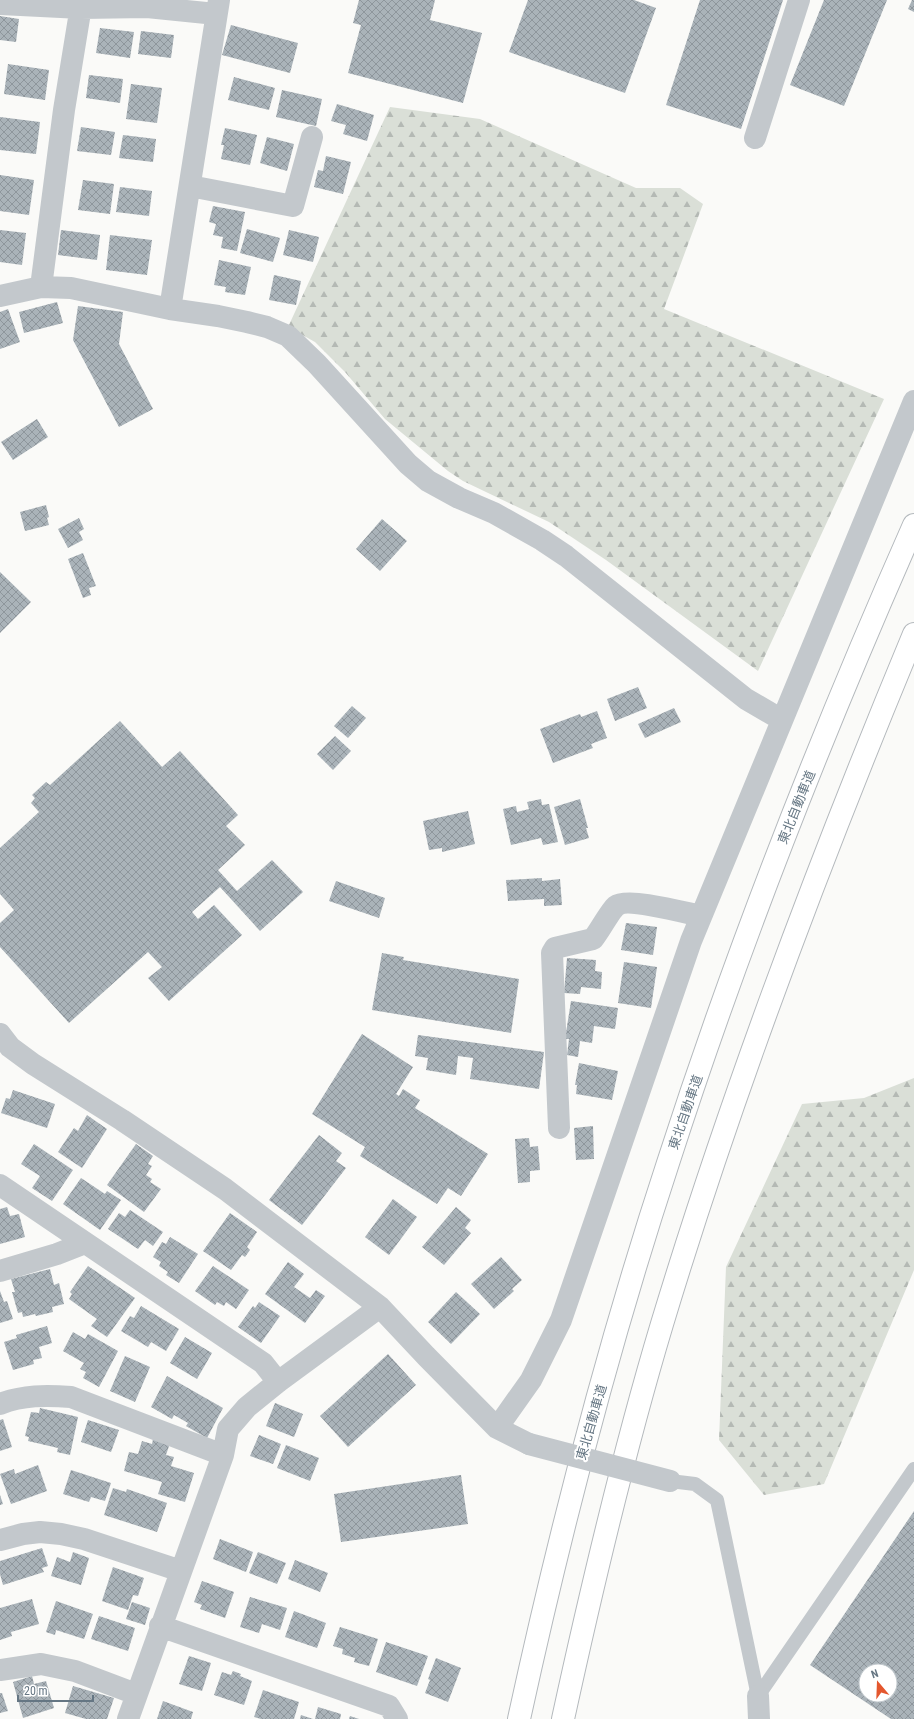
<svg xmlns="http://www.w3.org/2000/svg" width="914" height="1719" viewBox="0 0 914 1719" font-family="'Roboto Condensed','Noto Sans JP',sans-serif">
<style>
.forest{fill:url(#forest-firs)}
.building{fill:url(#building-cross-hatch);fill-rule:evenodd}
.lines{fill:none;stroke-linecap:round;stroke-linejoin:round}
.highway-casing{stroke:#b4b9bd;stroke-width:24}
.lane{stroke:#c3c8cc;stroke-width:14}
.street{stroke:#c3c8cc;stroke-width:22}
.highway{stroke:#fff;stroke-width:22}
.street-bridge{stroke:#c3c8cc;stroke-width:22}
.labels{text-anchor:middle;stroke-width:4;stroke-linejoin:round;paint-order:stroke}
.street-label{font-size:13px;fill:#657683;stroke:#fff}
</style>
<defs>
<pattern id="forest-firs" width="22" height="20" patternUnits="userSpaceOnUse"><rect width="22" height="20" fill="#dadfd7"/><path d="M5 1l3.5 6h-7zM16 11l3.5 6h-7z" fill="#b4b9b4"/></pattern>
<pattern id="building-cross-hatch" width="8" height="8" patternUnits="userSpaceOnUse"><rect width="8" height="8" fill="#aab3b9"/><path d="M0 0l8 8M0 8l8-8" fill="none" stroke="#8e969c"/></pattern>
</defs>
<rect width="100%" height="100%" fill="#fafaf8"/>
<path class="forest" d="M390,107L480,119L636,188H680L703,204L664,309L884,399L758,671L606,560L549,522L463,481L448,471L385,419L345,372L315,342L288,327Z
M914,1078V1270L824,1484L764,1495L719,1440L726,1267L802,1104L864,1098Z"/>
<path class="building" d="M359,0H435L430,20L482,33L463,103L348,73L361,25L353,23Z
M528,0H634L656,8L625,93L509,52Z
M700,0H783L741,129L666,105Z
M824,0H887L844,106L790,85Z
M912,0H914V12L908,9Z
M0,16L19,19L16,42L0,40Z
M231,25L298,43L290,73L222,55Z
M100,28L134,32L130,58L96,53Z
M141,31L174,35L171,58L138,54Z
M8,64L49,70L45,100L4,94Z
M89,75L123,79L120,103L86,98Z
M234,77L275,88L269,110L228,100Z
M131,84L162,88L157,123L126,119Z
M282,90L322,99L316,126L276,117Z
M337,104L374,115L367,141L343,134L346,125L331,121Z
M0,117L40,122L36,154L0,150Z
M81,127L115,132L111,155L77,151Z
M225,128L257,135L250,165L221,159L224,145H221Z
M123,135L156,139L153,162L119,158Z
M267,137L294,144L287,171L260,163Z
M326,156L351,162L343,194L314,187L318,170L323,171Z
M0,175L34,180L29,215L0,211Z
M83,180L114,184L110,214L78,210Z
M120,187L152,191L149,216L116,212Z
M213,206L245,212L237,251L221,248L223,237L213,235L216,224L209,222Z
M247,229L280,238L273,262L240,253Z
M0,230L26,233L22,265L0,262Z
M61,230L100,235L97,260L58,255Z
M289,230L319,237L313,262L283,255Z
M110,235L152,240L147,275L106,270Z
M219,260L251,267L245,295L225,292L226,287L214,285Z
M274,275L301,281L296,305L269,300Z
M57,302L63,323L24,333L19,312Z
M78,306L123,312L119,344L153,409L119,427L73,340Z
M8,309L20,342L0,349V312Z
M37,419L48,437L13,460L1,442Z
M46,505L49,517L47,518L49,525L25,531L20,512Z
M79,518L84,529L79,532L83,540L68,548L58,529Z
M382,519L407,541L380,571L356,549Z
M83,553L96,586L89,588L91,595L83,598L68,559Z
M0,572L31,602L0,633Z
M638,687L647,708L615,721L607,699Z
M352,706L366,718L348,738L334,726Z
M674,708L681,722L645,738L638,724Z
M597,711L607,738L591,744L593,748L553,763L540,729L580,714L581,717Z
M120,721L162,767L180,751L238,815L226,826L245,845L218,870L237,891L272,860L303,892L260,931L220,887L192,912L198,919L214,905L242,935L169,1001L148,978L162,967L148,952L69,1023L0,947V923L14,910L0,894V848L39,812L31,803L35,798L32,795L46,782L50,785Z
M335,736L351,751L333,770L317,754Z
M541,799L542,805L549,804L558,842L543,845L541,838L511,845L503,809L516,806L517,812L529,809L527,802Z
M580,799L588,828H586L589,838L565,845L554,807Z
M468,811L475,844L442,852V848L429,850L423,821Z
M542,878V881L560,879L562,905L544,906V899L508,901L506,880Z
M336,881L385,898L379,918L329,901Z
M626,923L657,927L653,955L621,950Z
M382,953L404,957L403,960L519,979L511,1033L372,1010Z
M567,958L596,960L595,971L602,972L601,989L581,987L580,994L564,993Z
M624,962L657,967L651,1008L618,1003Z
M571,1001L618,1008L615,1029L594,1026L592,1043L580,1041L578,1057L567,1055L569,1039H565Z
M362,1034L413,1067L396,1094L399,1096L403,1089L420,1100L415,1108L488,1154L461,1196L448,1188L437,1204L360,1156L365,1147L312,1114Z
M418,1035L544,1052L539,1089L470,1079L473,1058L458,1056L456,1075L426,1070L428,1058L415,1056Z
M579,1063L618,1071L612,1100L576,1094L577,1085H575Z
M13,1090L55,1104L47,1128L1,1113L6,1098L10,1099Z
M87,1115L107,1129L82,1168L58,1152L74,1128L78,1131Z
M593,1126L594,1159L576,1160L574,1128Z
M319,1135L342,1153L336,1161L346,1168L302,1225L269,1200Z
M529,1138L530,1147L538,1146L540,1170L530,1171V1182L518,1183L515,1139Z
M34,1144L73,1170L52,1201L32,1188L40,1176L21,1164Z
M136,1144L153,1156L148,1164L152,1166L146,1175L152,1179L150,1182L161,1189L144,1212L107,1185Z
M81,1178L105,1194L107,1191L121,1200L100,1230L63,1204Z
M393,1199L417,1217L389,1255L365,1237Z
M7,1207L10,1216L19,1214L25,1237L0,1244V1209Z
M456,1207L471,1220L465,1228L471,1233L444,1265L422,1247Z
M130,1210L163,1232L153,1246L145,1240L138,1249L108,1229L119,1213L125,1217Z
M230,1213L257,1232L247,1247L250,1250L245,1257L242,1255L231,1270L203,1251Z
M170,1237L198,1254L179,1283L166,1275L168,1272L159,1266L161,1262L153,1257L162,1242L166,1244Z
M501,1257L522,1280L512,1289L514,1291L494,1309L471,1284Z
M288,1262L304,1274L294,1287L310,1298L316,1290L325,1296L305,1323L265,1294Z
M88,1266L135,1298L107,1337L91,1326L97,1319L69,1299L72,1294L70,1292Z
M213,1266L249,1290L236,1309L226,1302L224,1306L217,1302L215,1305L195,1291Z
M50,1269L54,1285L59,1283L64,1304L52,1307L53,1312L36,1316L35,1314L23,1317L22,1312L18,1313L12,1292H15L11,1279Z
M0,1291L4,1302L7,1301L13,1319L0,1323Z
M456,1292L480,1314L451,1344L428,1322Z
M259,1302L280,1316L261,1343L238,1327L253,1306L255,1308Z
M141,1306L179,1329L166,1351L151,1342L148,1347L121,1331L130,1316L134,1318Z
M47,1326L52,1343L39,1347L42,1358L33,1360L34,1364L13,1370L4,1342L17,1338L16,1335Z
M73,1332L85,1339L88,1334L118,1351L99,1387L83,1378L86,1372L80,1369L84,1363L63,1351Z
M185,1337L212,1353L197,1379L170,1363Z
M388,1354L416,1385L348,1447L320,1416Z
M125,1356L150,1367L135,1402L110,1391Z
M167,1376L223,1408L207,1438L186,1426L188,1423L174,1415L172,1419L151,1407Z
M275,1403L303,1414L294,1437L266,1426Z
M40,1408L78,1417L70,1455L57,1452L58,1448L28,1441L29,1437L25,1436L31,1412L39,1413Z
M3,1419L12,1447L0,1451V1420Z
M88,1420L119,1430L111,1452L81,1442Z
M259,1435L281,1444L273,1464L250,1456Z
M153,1439L170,1443L166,1455L174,1457L171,1466L194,1473L185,1502L158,1494L162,1482L124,1471L129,1452L138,1454L142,1441L152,1444Z
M286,1445L319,1458L310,1481L277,1468Z
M38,1465L47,1491L11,1504L0,1474L14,1469L15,1474Z
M71,1470L111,1483L105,1501L91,1497L89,1502L63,1494Z
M461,1475L468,1524L341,1542L334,1494Z
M113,1488L126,1492L127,1489L167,1503L157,1532L104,1515Z
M0,1495L3,1504L0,1505Z
M914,1511V1719H891L810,1665ZM866,1671H890V1695H866Z
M220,1539L253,1552L246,1572L213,1559Z
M42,1548L48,1566L42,1568L44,1572L3,1585L0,1574V1561Z
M73,1552L89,1558L81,1585L51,1576L57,1557L70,1562Z
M258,1552L286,1563L277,1584L249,1573Z
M295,1560L328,1573L320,1592L288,1579Z
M113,1567L144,1578L138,1596L133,1595L128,1610L102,1601Z
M202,1581L234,1592L225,1618L200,1609L202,1605L194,1602Z
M250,1597L287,1608L280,1630L262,1624L259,1633L240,1627Z
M32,1599L39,1624L11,1632L12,1636L0,1640V1608Z
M56,1601L93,1614L84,1639L56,1630L55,1635L46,1632Z
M132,1602L150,1608L145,1625L126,1619Z
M294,1611L326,1623L317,1648L285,1637Z
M99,1616L135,1628L128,1651L91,1639Z
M340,1627L378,1639L369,1666L354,1662L355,1658L342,1654L343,1649L333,1646Z
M386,1642L428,1656L417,1686L376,1672Z
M189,1656L211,1663L202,1691L179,1684Z
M436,1658L461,1668L448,1702L425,1693L430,1680L428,1679Z
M233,1671L241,1674L240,1676L252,1681L244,1705L214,1695L222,1672L231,1675Z
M32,1676L34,1684L46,1681L54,1708L23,1718L13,1682Z
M73,1686L114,1698L107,1719H86L65,1713Z
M263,1690L299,1702L294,1719H261L254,1717Z
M0,1693H2L8,1711L0,1713Z
M163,1701L193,1712L191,1719H157Z
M318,1707L341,1714L340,1719H315Z
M301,1715L313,1719H300Z
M350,1716L359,1719H349Z"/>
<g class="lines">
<g class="highway-casing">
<path id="highway" d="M519,1719C560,1531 608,1345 668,1163C738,946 822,733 914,525
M563,1719C592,1586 623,1454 662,1324C733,1089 820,860 914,634"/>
</g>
<path class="lane" d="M670,1481L695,1484L717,1500L758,1696
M758,1696L914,1469"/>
<path class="street" d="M0,4L81,8L147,7L216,14
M755,138L799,0
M190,186L293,206L312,137
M41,287L64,110L82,0
M0,296L41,287L71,288L170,309L218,316L247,322L267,327L288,336L317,364L408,464L428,481L459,498L494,513L542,540L566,556L746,699L782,720
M170,309L219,0
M0,1034L10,1047L33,1064L122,1120L225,1189L380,1307L426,1356L497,1428L529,1444
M559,1128L552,953L555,948L593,939C599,932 610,911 616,906C627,897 686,913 701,916
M0,1185L263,1363L278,1382
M0,1271L57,1254L85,1243
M0,1404C23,1395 46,1395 71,1397L223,1455
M497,1428L531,1380L561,1320L691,941L914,401
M0,1540L23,1534L40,1532L61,1534L84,1539L181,1571
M160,1626L389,1706L397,1719
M0,1670L41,1664L75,1671L136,1694
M758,1696L759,1719
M128,1719L223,1455L228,1429L247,1407L278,1382L380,1307"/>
<use href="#highway" class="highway"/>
<path class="street-bridge" d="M529,1444L670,1481"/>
</g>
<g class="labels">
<g class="street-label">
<text transform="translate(796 807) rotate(-68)" y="5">東北自動車道</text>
<text transform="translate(685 1112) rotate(-71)" y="5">東北自動車道</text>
<text transform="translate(591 1422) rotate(-74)" y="5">東北自動車道</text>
</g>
</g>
<g transform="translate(878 1683) rotate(341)"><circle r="19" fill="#ffffff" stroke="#c1c8cd"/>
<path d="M0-3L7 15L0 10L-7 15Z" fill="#e4572e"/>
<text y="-6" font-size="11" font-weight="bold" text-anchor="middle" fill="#657683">N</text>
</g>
<path d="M18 1695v6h75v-6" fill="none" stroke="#657683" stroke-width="2"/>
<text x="24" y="1695" font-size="12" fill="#657683" stroke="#ffffff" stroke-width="3" paint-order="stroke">20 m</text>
</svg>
